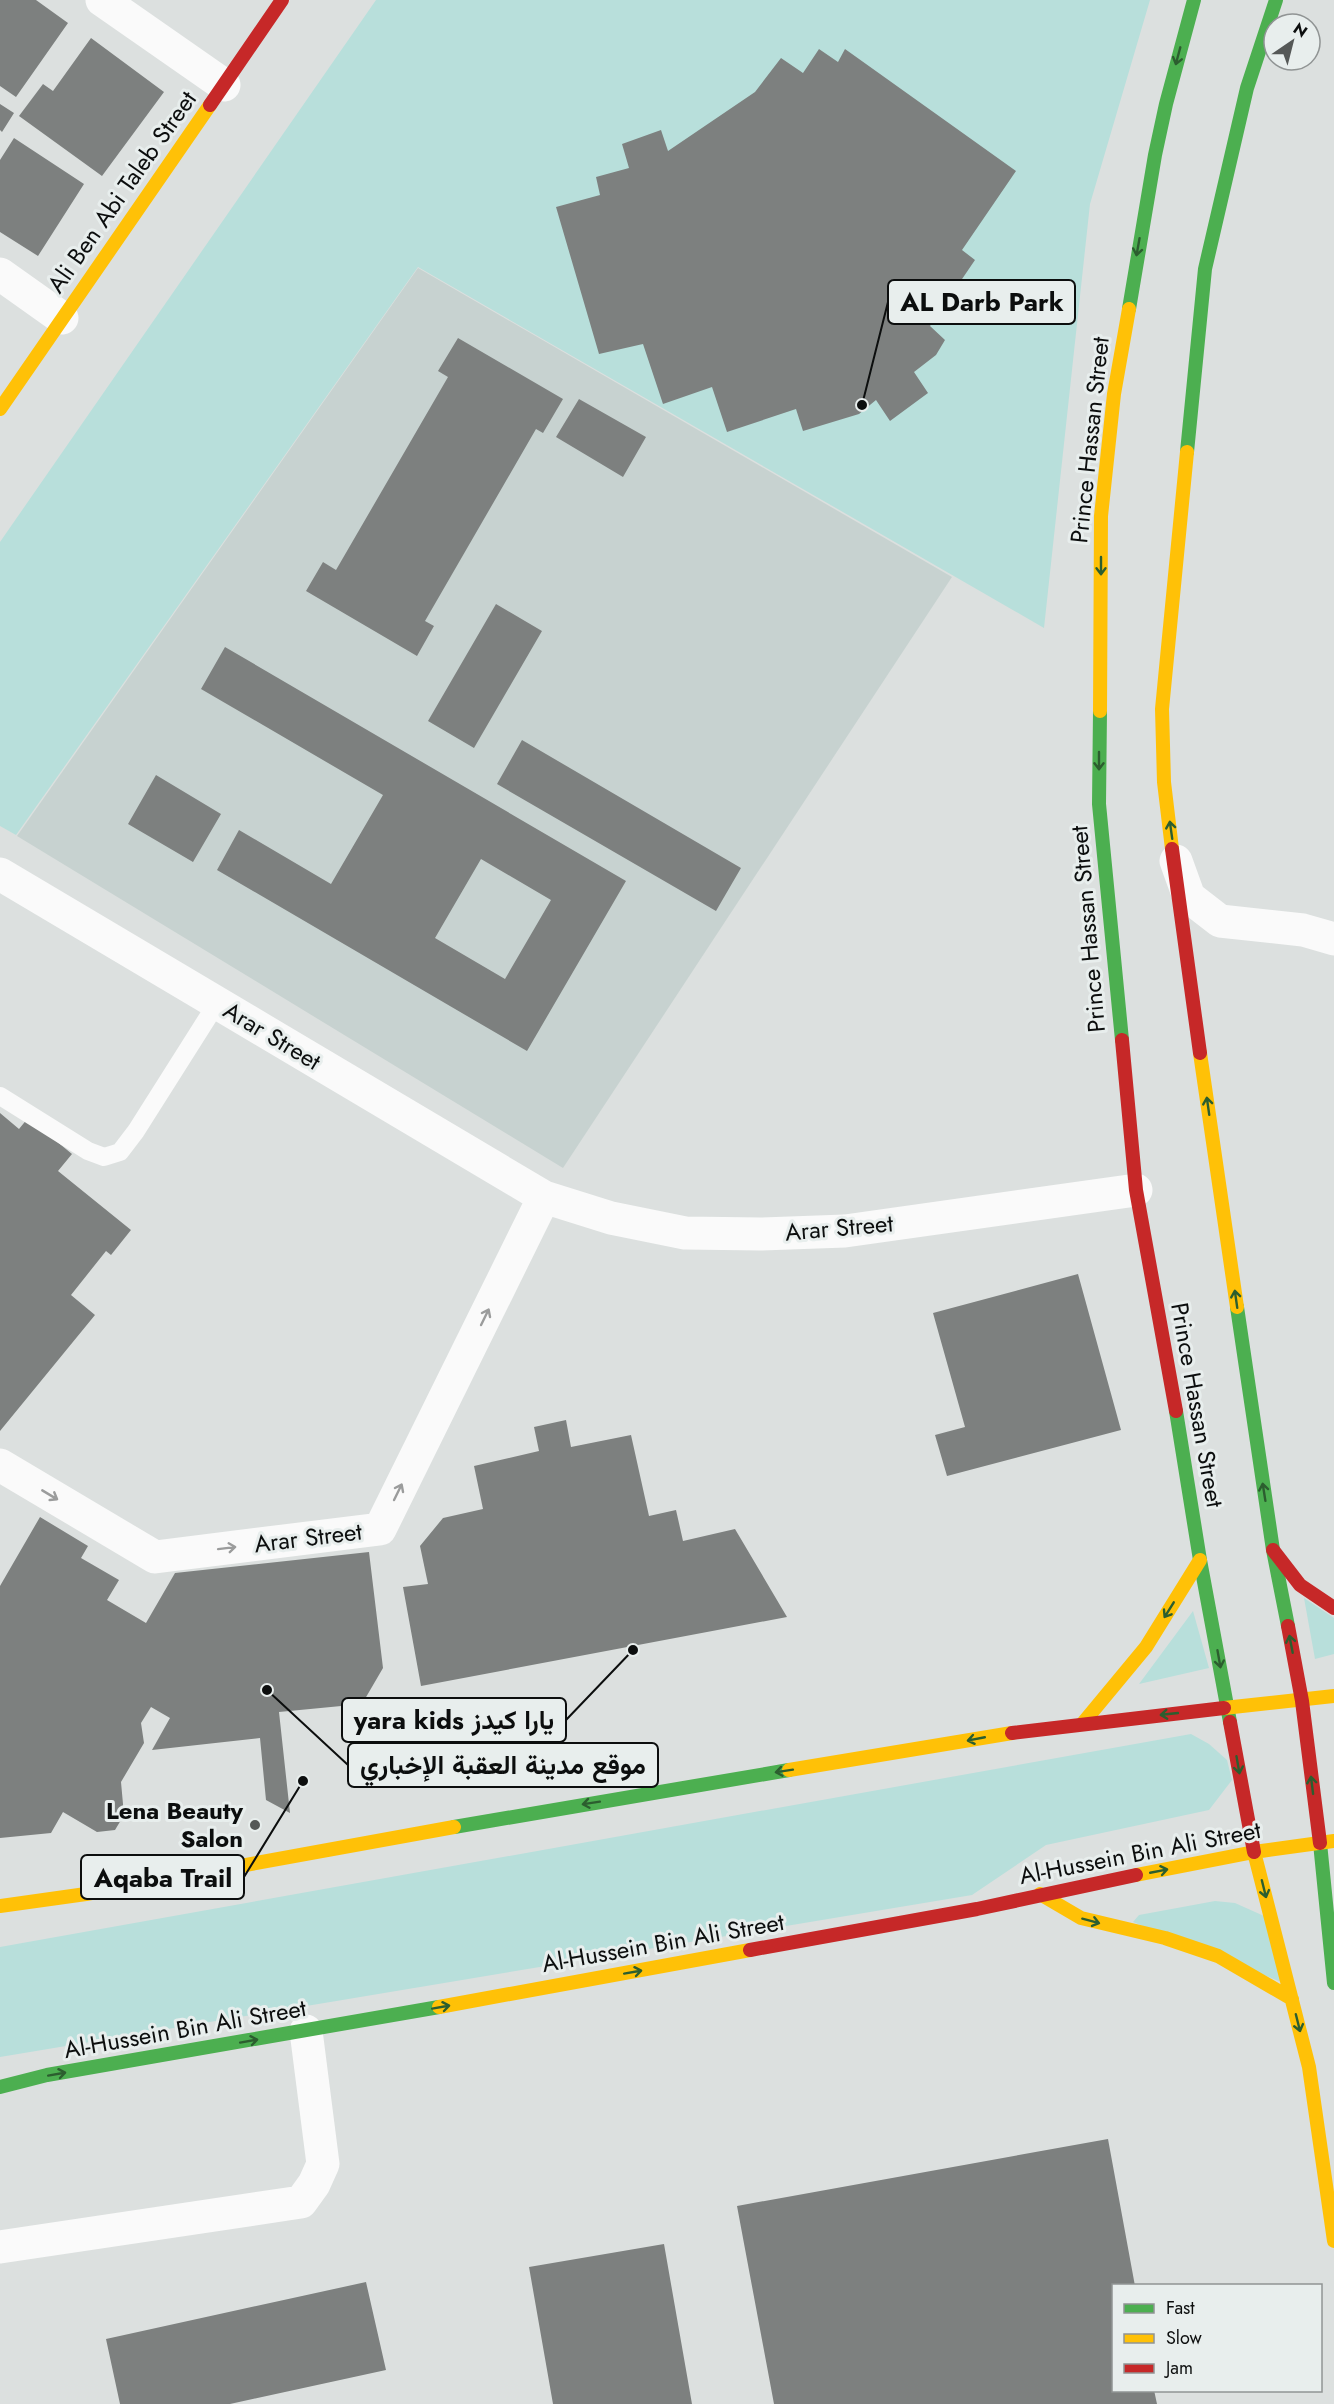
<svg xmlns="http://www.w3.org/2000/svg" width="1334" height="2404" viewBox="0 0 1334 2404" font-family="Jost,Vazirmatn,sans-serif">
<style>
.built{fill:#c7d2d0}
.green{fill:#b8dfdb}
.building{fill:#7d807f;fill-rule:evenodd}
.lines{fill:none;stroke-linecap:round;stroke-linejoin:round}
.lane{stroke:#fafafa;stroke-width:18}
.street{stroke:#fafafa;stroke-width:33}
.fast{stroke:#4caf50;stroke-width:14}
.slow{stroke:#ffc107;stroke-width:14}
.jam{stroke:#c62828;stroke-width:14}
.oneway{stroke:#2c5e2f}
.oneway2{stroke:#9b9c9c}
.poi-dot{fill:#555857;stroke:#e8eeed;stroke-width:2}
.labels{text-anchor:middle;stroke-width:6;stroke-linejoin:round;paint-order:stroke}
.street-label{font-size:24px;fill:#0c0e0e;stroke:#e8eeed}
.poi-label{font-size:24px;font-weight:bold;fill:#0c0e0e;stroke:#e8eeed;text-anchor:end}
.leader{fill:none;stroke:#0c0e0e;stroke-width:2}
.callout-dot{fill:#0c0e0e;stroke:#e8eeed;stroke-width:2}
.callout{fill:#e8eeed;stroke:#0c0e0e;stroke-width:2}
.callout-label{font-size:26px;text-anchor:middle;font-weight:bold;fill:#0c0e0e}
</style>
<rect width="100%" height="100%" fill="#dce0df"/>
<path class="built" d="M418,268L952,577L563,1168L17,836Z"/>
<path class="green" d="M376,0H1150L1090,204L1044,628L418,267L16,835L0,826V542Z
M1304,1598L1334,1618V1654L1315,1659Z
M1193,1611L1209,1668L1139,1684Z
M1191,1734L1209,1744L1227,1760L1232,1780L1209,1810L1046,1845L972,1895L0,2057V1947Z
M1215,1901L1235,1903L1264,1916L1286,1984L1133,1922L1139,1915Z"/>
<path class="building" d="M0,0H36L68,23L16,97L0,86Z
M91,38L164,92L102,176L19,116L43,84L53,91Z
M819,49L838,62L845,49L1016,171L962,250L975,260L930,326L945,340L936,355L914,372L928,393L890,421L876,400L859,414L803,431L796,409L727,432L712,387L663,404L643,344L599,354L556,207L600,195L596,177L629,168L622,144L661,130L668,151L755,92L781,58L803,73Z
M0,104L14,113L2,132L0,130Z
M14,138L84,184L38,256L0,232V160Z
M458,338L563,399L543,433L536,429L425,621L434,626L417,656L306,591L323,562L336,570L448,377L438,371Z
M579,399L646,437L623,477L556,437Z
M496,604L542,631L474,748L428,721Z
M225,647L626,881L527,1051L217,870L239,830L331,884L383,795L201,689ZM481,859L551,900L505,979L435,938Z
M522,740L741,868L716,911L497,784Z
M156,775L221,814L193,862L128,824Z
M0,1113L19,1129L28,1118L72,1154L58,1171L131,1230L111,1255L106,1251L71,1295L95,1315L0,1431Z
M1078,1274L1121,1430L947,1476L935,1435L965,1427L933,1313Z
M566,1420L571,1447L631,1435L649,1516L676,1510L683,1541L735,1529L787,1617L421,1686L403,1587L428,1584L420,1546L443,1518L483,1509L474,1466L539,1451L534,1427Z
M40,1517L88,1546L81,1558L119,1580L107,1600L146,1623L175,1573L369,1552L383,1668L362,1704L279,1712L290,1813L266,1800L260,1738L152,1750L170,1718L151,1707L141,1723L144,1743L121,1782L124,1815L115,1830L97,1832L63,1812L51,1833L0,1838V1586Z
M1108,2139L1135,2286H1114V2390H1154L1157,2404H774L737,2206Z
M664,2244L692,2404H553L529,2267Z
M366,2282L386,2370L230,2404H120L106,2339Z"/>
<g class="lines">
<path class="lane" d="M0,1096L88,1151L104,1157L120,1152L136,1131L217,1003"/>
<path class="street" d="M102,0L224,85
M0,274L62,318
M1176,861L1189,897L1220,921L1303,930L1334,939
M0,874L544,1197L611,1218L685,1233L761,1234L845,1231L1136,1190
M0,1465L155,1557L380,1529L544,1197
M0,2247L301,2202L314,2184L323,2164L306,2031"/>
<path class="fast" d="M1129,309L1155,155L1166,104L1194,0
M1187,452L1205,269L1247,88L1276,0
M1100,711L1099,804L1122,1040
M1237,1307L1273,1550L1288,1626
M1176,1411L1200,1560L1230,1722
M454,1827L789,1770
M1320,1843L1334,1983
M0,2087L47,2075L439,2007"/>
<path class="slow" d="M0,409L210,105
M1100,711L1101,516L1114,394L1129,309
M1172,849L1164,782L1162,709L1187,452
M1200,1053L1237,1307
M1224,1708L1334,1696
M1083,1723L1146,1647L1200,1560
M789,1770L1012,1733
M1254,1852L1309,2067L1334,2241
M1136,1875L1254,1852L1334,1841
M1040,1894L1081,1918L1165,1938L1218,1956L1292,1999
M0,1906L86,1894L454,1827
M439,2007L750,1950"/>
<path class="jam" d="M210,105L282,0
M1172,849L1200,1053
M1122,1040L1136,1190L1176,1411
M1273,1550L1300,1585L1334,1608
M1288,1626L1302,1701L1320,1843
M1230,1722L1254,1852
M1012,1733L1224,1708
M750,1950L977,1909L1136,1875"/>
</g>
<defs><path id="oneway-shaft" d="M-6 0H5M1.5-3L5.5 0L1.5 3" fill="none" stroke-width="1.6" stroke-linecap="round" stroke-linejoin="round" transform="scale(1.5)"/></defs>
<g class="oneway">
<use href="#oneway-shaft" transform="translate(1178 56) rotate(105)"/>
<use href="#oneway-shaft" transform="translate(1138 247) rotate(100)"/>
<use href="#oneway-shaft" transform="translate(1101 566) rotate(90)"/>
<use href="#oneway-shaft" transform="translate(1099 761) rotate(90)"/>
<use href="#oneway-shaft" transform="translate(1171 830) rotate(-98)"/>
<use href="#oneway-shaft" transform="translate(1208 1106) rotate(-98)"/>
<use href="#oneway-shaft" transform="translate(1236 1299) rotate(-98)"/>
<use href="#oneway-shaft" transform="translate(1264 1492) rotate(-99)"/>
<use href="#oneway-shaft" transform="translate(1169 1610) rotate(122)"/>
<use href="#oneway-shaft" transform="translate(1291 1644) rotate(-101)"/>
<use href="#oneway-shaft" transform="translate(1219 1659) rotate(80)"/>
<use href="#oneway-shaft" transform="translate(1169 1714) rotate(174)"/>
<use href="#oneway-shaft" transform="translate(976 1739) rotate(169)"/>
<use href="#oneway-shaft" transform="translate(1238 1765) rotate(80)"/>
<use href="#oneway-shaft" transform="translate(784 1771) rotate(171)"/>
<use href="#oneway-shaft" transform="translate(1312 1785) rotate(-97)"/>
<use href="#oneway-shaft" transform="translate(591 1803) rotate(171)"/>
<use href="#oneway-shaft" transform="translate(1159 1871) rotate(-11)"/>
<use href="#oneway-shaft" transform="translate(1264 1889) rotate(76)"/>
<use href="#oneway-shaft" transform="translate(1091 1921) rotate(15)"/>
<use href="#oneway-shaft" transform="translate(633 1972) rotate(-10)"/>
<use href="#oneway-shaft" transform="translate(441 2007) rotate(-10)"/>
<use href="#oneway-shaft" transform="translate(1298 2023) rotate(76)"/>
<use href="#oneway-shaft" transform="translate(249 2041) rotate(-10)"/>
<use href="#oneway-shaft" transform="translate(57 2074) rotate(-10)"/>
</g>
<g class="oneway2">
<use href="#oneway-shaft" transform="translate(485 1317) rotate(-64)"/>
<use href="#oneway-shaft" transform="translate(398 1492) rotate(-64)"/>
<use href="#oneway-shaft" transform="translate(50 1495) rotate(31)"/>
<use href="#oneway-shaft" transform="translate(227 1548) rotate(-7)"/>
</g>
<circle class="poi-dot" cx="255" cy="1825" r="6"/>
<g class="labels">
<g class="street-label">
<text transform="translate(122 192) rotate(-55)" y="8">Ali Ben Abi Taleb Street</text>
<text transform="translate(1090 440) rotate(-84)" y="8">Prince Hassan Street</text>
<text transform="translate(1088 929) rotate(-95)" y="8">Prince Hassan Street</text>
<text transform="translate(272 1036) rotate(31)" y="8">Arar Street</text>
<text transform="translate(839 1228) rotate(-5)" y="8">Arar Street</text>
<text transform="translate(1197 1405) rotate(80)" y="8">Prince Hassan Street</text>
<text transform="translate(308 1538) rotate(-7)" y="8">Arar Street</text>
<text transform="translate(1140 1853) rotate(-11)" y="8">Al-Hussein Bin Ali Street</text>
<text transform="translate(663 1943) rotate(-10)" y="8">Al-Hussein Bin Ali Street</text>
<text transform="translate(185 2029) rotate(-10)" y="8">Al-Hussein Bin Ali Street</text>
</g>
<g class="poi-label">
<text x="243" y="1819">Lena Beauty<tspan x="243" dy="28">Salon</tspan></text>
</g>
</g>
<path class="leader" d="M862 405L888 302M633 1650L566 1720M267 1690L348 1765M303 1781L244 1877"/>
<g class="callout-dot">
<circle cx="862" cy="405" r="6"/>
<circle cx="633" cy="1650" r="6"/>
<circle cx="267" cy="1690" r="6"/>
<circle cx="303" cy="1781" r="6"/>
</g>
<g class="callout">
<rect x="888" y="280" width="187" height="44" rx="6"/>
<rect x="342" y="1698" width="224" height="44" rx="6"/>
<rect x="348" y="1743" width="310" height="44" rx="6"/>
<rect x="81" y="1855" width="163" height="44" rx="6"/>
</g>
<g class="callout-label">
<text x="982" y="311">AL Darb Park</text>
<text x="454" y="1729">yara kids يارا كيدز</text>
<text x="503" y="1774">موقع مدينة العقبة الإخباري</text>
<text x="163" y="1887">Aqaba Trail</text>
</g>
<rect x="1112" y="2284" width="210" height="108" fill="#e8eeed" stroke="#909494" stroke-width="1.5"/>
<rect x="1124" y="2304" width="30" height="9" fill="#4caf50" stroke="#909494" stroke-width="1.5"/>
<text x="1166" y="2314" font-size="18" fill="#0c0e0e">Fast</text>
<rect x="1124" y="2334" width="30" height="9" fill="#ffc107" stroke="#909494" stroke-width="1.5"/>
<text x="1166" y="2344" font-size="18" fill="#0c0e0e">Slow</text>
<rect x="1124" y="2364" width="30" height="9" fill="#c62828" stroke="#909494" stroke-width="1.5"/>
<text x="1166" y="2374" font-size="18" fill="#0c0e0e">Jam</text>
<g transform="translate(1292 42) rotate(35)"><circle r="28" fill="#e8eeed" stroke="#909494" stroke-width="1.5"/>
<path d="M0-4.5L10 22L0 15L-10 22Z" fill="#555857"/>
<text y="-9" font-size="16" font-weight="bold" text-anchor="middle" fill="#0c0e0e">N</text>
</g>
</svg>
